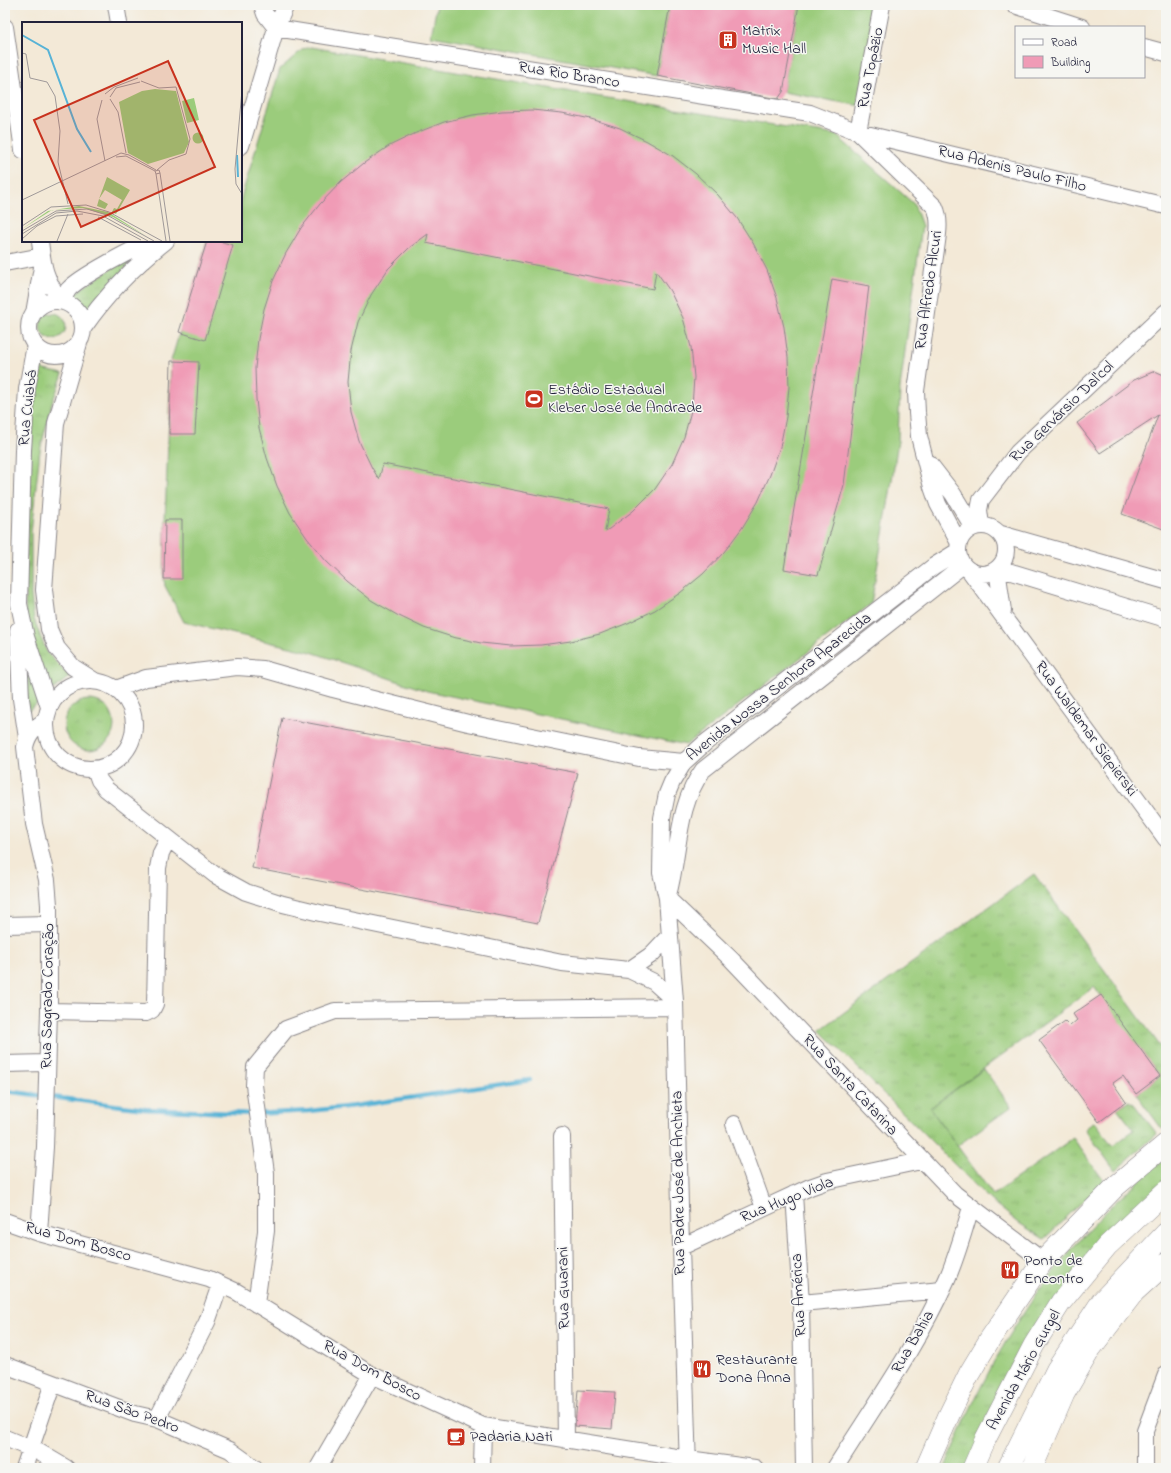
<svg xmlns="http://www.w3.org/2000/svg" width="1171" height="1473" font-family="'Indie Flower',sans-serif">
	<style>
		.grass { fill: url(#grass-tufts); stroke: #5e775b }
		.garden { fill: #9bcc7b; stroke: #5e775b }
		.lines { fill: none; stroke-linecap: round; stroke-linejoin: round }
		.stream { stroke: #58b3d6; stroke-width: 4.5 }
		.building { fill: #f09bb6; fill-rule: evenodd }
		.minor-casing { stroke: #8a8689; stroke-width: 18 }
		.major-casing { stroke: #8a8689; stroke-width: 22 }
		.minor { stroke: #fff; stroke-width: 16 }
		.major { stroke: #fff; stroke-width: 21 }
		.labels { text-anchor: middle; dominant-baseline: central; stroke-width: 3; stroke-linejoin: round; paint-order: stroke }
		.poi-label { font-size: 16px; fill: #22223b; stroke: #f6f6f2; text-anchor: start }
		.street-label { font-size: 16px; fill: #22223b; stroke: #f6f6f2 }
		.inset-river { fill: none; stroke: #58b3d6; stroke-width: 2 }
		.inset-road { fill: none; stroke: #9f9999; stroke-width: 1 }
		.view { fill: #c8321e; fill-opacity: 0.15; stroke: #c8321e; stroke-width: 2 }
		.inset-edge { fill: none; stroke: #22223b; stroke-width: 2 }
	</style>
	<defs>
		<pattern id="grass-tufts" width="24" height="20" patternUnits="userSpaceOnUse"><rect width="24" height="20" fill="#9bcc7b"/><path d="M3 7l-1-3M5 7V3M7 7l1-3M15 17l-1-3M17 17v-4M19 17l1-3" fill="none" stroke="#85af6b"/></pattern>
	</defs>
	<rect width="100%" height="100%" fill="#f6f6f2"/>
	<filter id="ink" filterUnits="userSpaceOnUse"><feTurbulence type="fractalNoise" baseFrequency=".025" numOctaves="2"/><feDisplacementMap in="SourceGraphic" scale="8" xChannelSelector="R" yChannelSelector="G"/><feConvolveMatrix kernelMatrix="1 2 1 2 8 2 1 2 1" color-interpolation-filters="sRGB"/></filter>
	<filter id="wash" filterUnits="userSpaceOnUse"><feTurbulence type="fractalNoise" baseFrequency=".012" numOctaves="4" result="noise"/><feDisplacementMap in="SourceGraphic" scale="16" xChannelSelector="R" yChannelSelector="G"/><feGaussianBlur stdDeviation="0.9" result="paint"/><feColorMatrix in="noise" values="0 0 0 0 0 0 0 0 0 0 0 0 0 0 0 0 0 1.4 0 .05"/><feComposite in="paint" operator="in"/></filter>
	<g filter="url(#wash)">
		<rect width="100%" height="100%" fill="#f3e9d7"/>
		<path class="grass" d="M143 248 84 315 74 302 67 298Z
			M40 326a13 13 0 1 1 26 0a13 13 0 1 1-26 0Z
			M37 364 44 370 63 374 52 403 40 451 31 532V595L34 619 41 638 48 654 70 676 53 690 34 657 25 614 29 471Z
			M26 657 41 700 27 712Z
			M64 725a25 25 0 1 1 50 0a25 25 0 1 1-50 0Z
			M1034 874 1166 1054V1127L1162 1129 1136 1094 1160 1076 1094 987 930 1108 993 1195 1073 1138 1104 1181 1044 1239 1019 1223 990 1200 820 1030Z
			M1129 1101 1134 1104 1157 1134 1115 1171 1085 1129 1094 1122 1113 1146 1134 1130 1117 1108Z
			M1166 1158V1183L1098 1248 967 1468H945C994 1343 1060 1242 1166 1158Z"/>
		<path class="garden" d="M437 5H670L657 76 431 36Z
			M799 5H878L861 106 783 92Z
			M311 47 589 95 836 135 914 204 922 226 900 388 898 441 891 487 871 604 686 745 427 691 311 652 184 622 165 586 164 579 165 520 171 361 207 241H241V198L280 69 303 49Z
			M984 1069 1011 1107 957 1146 930 1108Z"/>
		<g class="lines">
			<path class="stream" d="M5 1091 145 1109 254 1114 309 1111 355 1106 530 1080"/>
		</g>
		<g id="blocks">
			<path class="building" d="M670 5H799L783 92 778 99 657 76Z
				M532 110 562 113 591 119 620 128 647 141 673 156 696 174 718 195 737 218 753 243 767 270 777 298 784 327 788 357 789 387 786 417 780 447 770 475 758 502 742 528 724 552 703 574 680 593 655 610 628 623 600 634 571 641 541 645 511 646 481 643 452 637 424 628 397 615 371 600 347 581 326 561 307 538 290 513 277 486 267 458 259 428 256 399 255 368 258 339 264 309 273 281 286 253 301 228 320 204 341 182 364 163 389 146 416 133 444 122 473 115 502 111ZM428 234 426 243 653 289 656 271 670 291 683 318 691 347 694 377 692 407 684 437 672 464 655 489 633 511 609 529 605 531 609 509 383 464 379 479 372 468 359 441 351 412 348 382 351 351 358 322 371 295 388 269 409 248Z
				M207 241H219L233 245 205 340 179 332Z
				M832 279 869 286 844 485 818 575 784 569Z
				M171 361 199 362 195 434H169Z
				M1155 371 1166 376V530L1122 514 1158 415 1100 453 1077 423 1134 380Z
				M165 520H182V579H164Z
				M282 718 578 773 538 923 252 868Z
				M1101 995 1160 1076 1136 1094 1123 1076 1113 1083 1126 1102 1099 1122 1039 1040 1065 1021 1070 1026 1077 1020 1073 1014Z
				M578 1390 615 1392 612 1429 575 1426Z"/>
		</g>
	</g>
	<g filter="url(#ink)">
		<use href="#blocks" fill-opacity="0" stroke="#8a8689" stroke-width="1"/>
		<g class="lines">
			<defs>
				<path id="minor" d="M116 5 119 23
					M262 5 265 14 276 28
					M1014 5 1082 27
					M5 27 23 150
					M276 28 810 113 858 132 1166 206
					M1144 47 1166 53
					M858 132 882 5
					M859 133 935 207C941 220 938 235 936 249L916 391 917 413 919 436 932 487 938 504 959 543
					M241 146 276 28 286 5
					M40 241C43 268 45 277 60 301
					M5 263 42 256
					M29 328a27 27 0 1 1 54 0a27 27 0 1 1-54 0Z
					M62 301C64 298 66 293 68 290 79 277 136 247 153 241
					M34 313 42 267
					M84 327C107 294 134 266 166 241
					M79 343 56 423 44 590 49 629 57 648 73 667 95 681
					M35 345 27 389 23 450 19 604 26 637 49 707
					M929 463 953 494 973 527
					M981 525 979 510 981 500 1018 452 1166 312
					M958 550a24 24 0 1 1 48 0a24 24 0 1 1-48 0Z
					M1001 534 1166 581
					M998 568 1166 619
					M997 569 1003 611
					M969 570 1166 839
					M18 630 21 699 27 738
					M46 725a44 44 0 1 1 88 0a44 44 0 1 1-88 0Z
					M116 689 146 678 237 667 263 669 333 689 468 723 639 758 684 762
					M95 769 99 780 106 789 215 875 246 892 283 904 320 913 562 963 629 970 654 982 675 1001
					M668 895C680 852 676 807 703 770L963 565
					M667 898 731 959 955 1194 1043 1261
					M5 925 49 924
					M629 970 651 955 669 936
					M49 1011 146 1013 152 1010 155 1004 158 868 161 853 168 839
					M5 1064 46 1063
					M734 1124 764 1208
					M562 1136 566 1440
					M794 1194 801 1303 804 1468
					M5 1221 39 1233 209 1279 237 1292 372 1375 483 1426 688 1459 755 1468
					M39 1233 45 1147 49 1011V905L47 880 34 824 25 747C28 733 35 727 46 720
					M681 1247 810 1187 827 1181 921 1161
					M801 1303 942 1290
					M256 1304 266 1231V1173L254 1085 255 1067 286 1029 335 1011 675 1007
					M5 1365 135 1414 157 1419 230 1450 255 1468
					M157 1419 207 1322 220 1285
					M5 1438 39 1452 66 1468
					M24 1468 53 1383
					M318 1468 372 1375
					M482 1468 483 1426
					M688 1468 681 1247 675 1001 667 898 661 873 662 818 667 794 672 782 684 762 705 743 934 566 958 551
					M835 1468C874 1406 917 1346 947 1279 957 1256 964 1231 971 1207
					M1145 1468V1431L1166 1375"/>
				<path id="major" d="M926 1468 949 1415 969 1374 990 1339 1043 1261 1116 1186 1166 1144
					M973 1468 986 1438 1034 1345 1061 1302 1107 1246 1166 1191
					M1008 1468 1057 1369 1102 1301 1166 1233
					M1032 1468 1064 1394 1091 1348 1134 1292 1166 1263"/>
			</defs>
			<use href="#minor" class="minor-casing"/>
			<use href="#major" class="major-casing"/>
			<use href="#minor" class="minor"/>
			<use href="#major" class="major"/>
		</g>
	</g>
	<defs>
		<symbol id="building-square" viewBox="-11 -11 22 22"><rect x="-9" y="-9" width="18" height="18" rx="4" fill="#c8321e" stroke="#f6f6f2"/><path d="M-4-6H4V6H1V3H-1V6H-4ZM-2.5-4.3h1.7v1.8h-1.7ZM.8-4.3h1.7v1.8H.8ZM-2.5-1h1.7V.8h-1.7ZM.8-1h1.7V.8H.8Z" fill="#fff"/></symbol>
		<symbol id="stadium-square" viewBox="-11 -11 22 22"><rect x="-9" y="-9" width="18" height="18" rx="4" fill="#c8321e" stroke="#f6f6f2"/><path d="M0-5a6.5 5 0 1 0 0 10a6.5 5 0 1 0 0-10ZM-3.5-1.8h7v3.6h-7Z" fill="#fff"/></symbol>
		<symbol id="restaurant-square" viewBox="-11 -11 22 22"><rect x="-9" y="-9" width="18" height="18" rx="4" fill="#c8321e" stroke="#f6f6f2"/><path d="M-5-6h1v4h1v-4h1v4h1v-4h1v5L-1.5 .5V6h-2V.5L-5-1ZM5-6V6H3V1.5H1.5Q1.5-4 5-6Z" fill="#fff"/></symbol>
		<symbol id="cafe-square" viewBox="-11 -11 22 22"><rect x="-9" y="-9" width="18" height="18" rx="4" fill="#c8321e" stroke="#f6f6f2"/><path d="M-5.5-4.5H6V0H3Q3 3.5 0 3.5H-2.5Q-5.5 3.5-5.5 0ZM3-3.2v2h1.7v-2ZM-6 4.5H4V6H-6Z" fill="#fff"/></symbol>
	</defs>
	<g fill-rule="evenodd">
		<use href="#building-square" x="717" y="29" width="22" height="22"/>
		<use href="#stadium-square" x="523" y="388" width="22" height="22"/>
		<use href="#restaurant-square" x="999" y="1259" width="22" height="22"/>
		<use href="#restaurant-square" x="691" y="1358" width="22" height="22"/>
		<use href="#cafe-square" x="445" y="1426" width="22" height="22"/>
	</g>
	<g class="labels">
		<g class="poi-label">
			<text x="742" y="31">Matrix<tspan x="742" dy="18">Music Hall</tspan></text>
			<text x="548" y="390">Estádio Estadual<tspan x="548" dy="18">Kleber José de Andrade</tspan></text>
			<text x="1024" y="1261">Ponto de<tspan x="1024" dy="18">Encontro</tspan></text>
			<text x="716" y="1360">Restaurante<tspan x="716" dy="18">Dona Anna</tspan></text>
			<text x="470" y="1437">Padaria Nati</text>
		</g>
		<g class="street-label">
			<text transform="translate(871 68) rotate(-79)">Rua Topázio</text>
			<text transform="translate(569 75) rotate(9)">Rua Rio Branco</text>
			<text transform="translate(1012 169) rotate(14)">Rua Adenis Paulo Filho</text>
			<text transform="translate(929 290) rotate(-82)">Rua Alfredo Alcuri</text>
			<text transform="translate(28 408) rotate(-84)">Rua Cuiabá</text>
			<text transform="translate(1062 412) rotate(-44)">Rua Gervársio Dal'col</text>
			<text transform="translate(779 687) rotate(-38)">Avenida Nossa Senhora Aparecida</text>
			<text transform="translate(1086 729) rotate(54)">Rua Waldemar Siepierski</text>
			<text transform="translate(48 996) rotate(-89)">Rua Sagrado Coração</text>
			<text transform="translate(850 1085) rotate(47)">Rua Santa Catarina</text>
			<text transform="translate(679 1183) rotate(-91)">Rua Padre José de Anchieta</text>
			<text transform="translate(787 1200) rotate(-22)">Rua Hugo Viola</text>
			<text transform="translate(78 1242) rotate(16)">Rua Dom Bosco</text>
			<text transform="translate(564 1288) rotate(-91)">Rua Guarani</text>
			<text transform="translate(799 1295) rotate(-93)">Rua América</text>
			<text transform="translate(913 1342) rotate(-60)">Rua Bahia</text>
			<text transform="translate(1024 1370) rotate(-61)">Avenida Mário Gurgel</text>
			<text transform="translate(372 1371) rotate(29)">Rua Dom Bosco</text>
			<text transform="translate(132 1412) rotate(20)">Rua São Pedro</text>
		</g>
	</g>
	<g transform="translate(22 22)">
		<rect width="220" height="220" fill="#f3e9d7"/>
		<path d="M85 155 108 168 94 192 90 190 92 186 95 187 100 178 83 168 77 177 86 182 83 187 75 184 77 177ZM57 184 86 190 124 214 91 195 61 186 30 188 0 207 26 189Z" fill="#9bcc7b"/>
		<path d="M133 67 154 69 167 120 162 131 126 142 106 131 97 80 120 69ZM172 76 177 98 165 101 160 79ZM170.5 116a5.5 5.5 0 1 1 11 0a5.5 5.5 0 1 1-11 0Z" fill="#9bcc7b"/>
		<path class="inset-river" d="M0 13 26 28 55 107 69 130M215 133 216 155"/>
		<path class="inset-road" d="M0 31 4 32 8 56 25 60 33 74 38 109 36 140 46 182M119 59 137 66 154 65 168 117 164 132 147 138 135 148M220 68 213 147 214 162 220 172M83 72 92 65 116 56M88 75 94 66 118 60M88 77 96 90 104 131M80 78 75 97 83 139M94 135 104 134 133 149 134 152 138 151 137 148 133 149M138 151 148 219M134 152 144 219M0 178 99 131 107 133 134 148M76 195 119 218M0 204 29 185 64 183 87 190 140 219M0 209 34 189 65 187 85 193 132 219M0 212 34 191 55 189 81 194 126 219M0 217 15 204 34 194 61 192M35 219 46 192"/>
		<path class="view" d="M146 39 193 145 59 205 12 98Z"/>
		<rect width="220" height="220" class="inset-edge"/>
	</g>
	<rect width="1171" height="1473" fill="none" stroke="#f6f6f2" stroke-width="20"/>
	<rect x="1015" y="26" width="130" height="52" fill="#f6f6f2" stroke="#a1a1a9"/>
	<rect x="1023" y="39" width="20" height="6" fill="#ffffff" stroke="#a1a1a9"/>
	<text x="1051" y="46" font-size="12" fill="#22223b">Road</text>
	<rect x="1023" y="56" width="20" height="12" fill="#f09bb6" stroke="#a1a1a9"/>
	<text x="1051" y="66" font-size="12" fill="#22223b">Building</text>
</svg>
